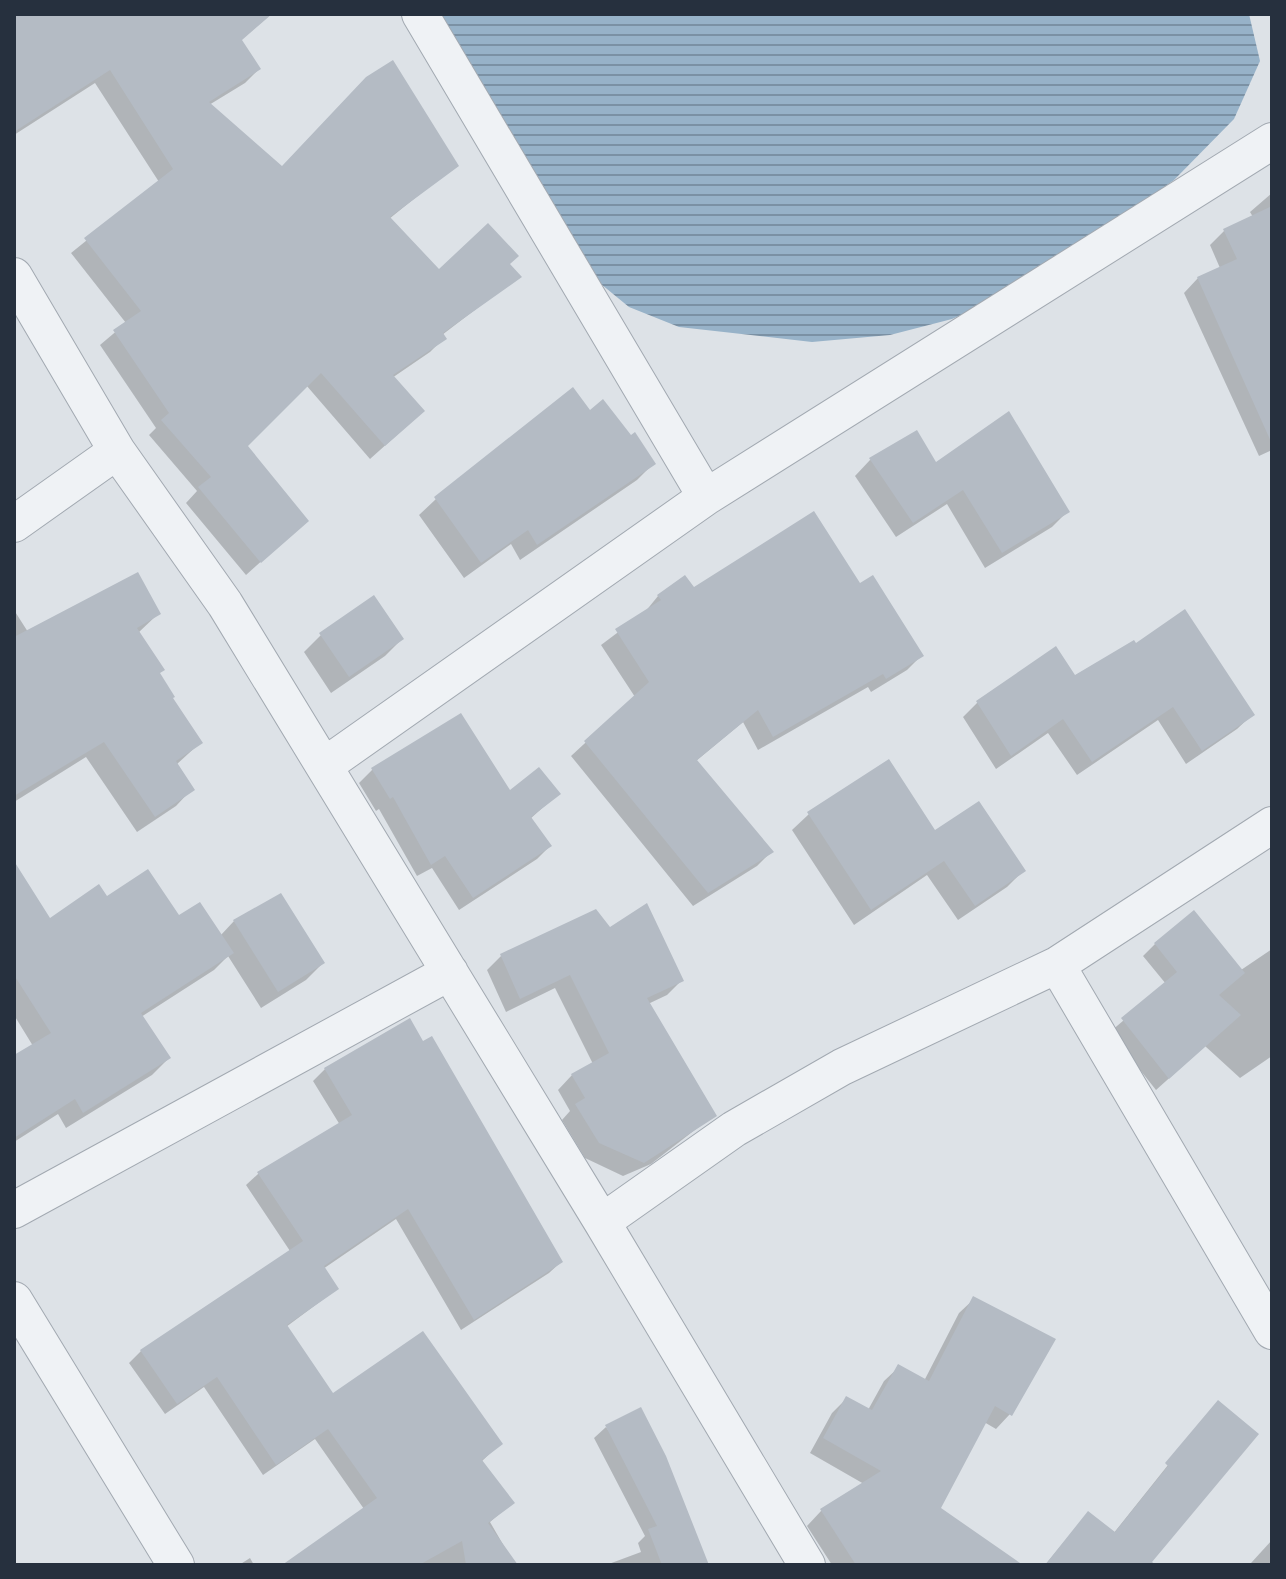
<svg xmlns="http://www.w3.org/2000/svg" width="1286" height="1579" font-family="Overpass,sans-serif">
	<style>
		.water { fill: url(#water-rules) }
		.shadow { fill: #0003 }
		.building { fill: #b4bbc4 }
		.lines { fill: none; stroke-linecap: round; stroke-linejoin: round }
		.street-casing { stroke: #a2a9b1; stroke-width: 38 }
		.street { stroke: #eff2f5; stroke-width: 36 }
	</style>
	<defs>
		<pattern id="water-rules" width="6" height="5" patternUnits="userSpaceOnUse" patternTransform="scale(2)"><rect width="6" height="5" fill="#97b2c8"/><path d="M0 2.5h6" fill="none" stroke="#7b91a4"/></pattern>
	</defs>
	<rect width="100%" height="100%" fill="#dde2e7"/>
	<path class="water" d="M436 14H1249L1260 61 1234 119 1174 180 1025 287 952 319 890 335 812 342 679 327 629 307 585 271Z"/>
	<path class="shadow" d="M14 14H271L241 40 259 69 245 83 209 105 282 168 456 165 389 219 439 272 508 264 519 276 442 335 444 338 430 352 392 378 408 425 370 459 306 385 245 446 292 534 246 575 186 503 197 491 149 435 156 428 100 345 126 323 71 253 159 182 95 83 14 135Z
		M1272 193V450L1259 456 1184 293 1198 278 1220 268 1210 245 1224 231 1253 217 1250 212Z
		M590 412 653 464 637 480 520 560 511 544 464 578 419 515 436 499Z
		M870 460 936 465 1068 511 1052 527 985 568 947 504 896 537 855 476Z
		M859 585 921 656 907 670 871 692 868 687 758 750 743 722 696 761 771 852 757 866 693 906 571 756 635 697 601 645 645 612 658 596 693 590Z
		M14 610 28 632 158 614 138 633 171 699 200 743 176 765 192 789 176 806 137 832 86 757 14 802Z
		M321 635 402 639 385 656 331 693 304 652Z
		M1074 678 1252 715 1237 729 1186 764 1158 720 1077 775 1048 733 996 769 963 717 977 703Z
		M460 716 509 793 558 794 530 819 550 846 537 859 459 910 432 868 417 876 379 809 376 811 359 783 372 770Z
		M809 814 935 833 1023 871 1007 887 958 920 927 875 854 925 792 830Z
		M14 865 49 921 106 898 178 918 220 936 234 921 323 963 306 980 261 1008 228 956 214 970 141 1017 169 1058 152 1075 66 1128 58 1114 14 1142V1056L33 1046 14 1015Z
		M610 930 682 980 667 995 648 1004 714 1115 651 1164 623 1176 585 1158 562 1120 570 1111 558 1090 572 1075 593 1064 555 988 506 1012 487 970 502 955Z
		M1155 944 1241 970 1272 949V1056L1240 1078 1205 1046 1156 1090 1110 1032 1166 984 1143 956Z
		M325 1069 561 1262 549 1273 461 1330 396 1219 323 1269 337 1289 286 1327 332 1396 500 1444 481 1462 512 1503 490 1522 515 1565H285L364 1509 315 1439 263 1475 204 1387 165 1414 129 1363 141 1351 290 1251 246 1185 258 1174 340 1125 313 1081Z
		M974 1299 1010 1414 996 1429 984 1422 939 1508 1020 1565H832L807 1526 821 1511 864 1484 810 1453 832 1413 846 1399 868 1410 884 1381 899 1367 924 1381 959 1313Z
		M606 1427 707 1565H606L641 1552 638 1543 645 1536 594 1438Z
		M1172 1460 1150 1562 1153 1565H1045L1088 1513 1113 1534Z
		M1272 1540V1565H1253L1251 1563Z
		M250 1558 254 1565H239Z"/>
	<path class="building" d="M14 14H272L242 40 261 69 209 102 282 166 366 77 393 60 459 166 390 217 439 269 488 223 519 256 510 264 522 277 443 333 447 339 393 375 425 411 385 446 321 373 248 446 309 521 261 563 198 487 211 477 161 420 169 413 113 330 141 311 84 238 173 169 110 70 14 132Z
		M1272 206V444L1197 277 1237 259 1223 229Z
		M573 387 590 410 603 399 631 435 635 432 656 464 537 545 528 530 481 563 434 497Z
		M1009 411 1070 512 1002 553 963 490 913 523 869 458 917 430 936 462Z
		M814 511 860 583 873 575 924 656 886 679 883 674 773 737 758 710 697 760 774 852 708 893 584 741 649 682 615 629 661 600 657 595 685 575 694 587Z
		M138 572 161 614 137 628 165 670 160 673 175 697 173 698 203 743 176 761 195 790 155 817 104 742 14 796V637Z
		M374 595 404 639 349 677 319 633Z
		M1185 609 1255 715 1202 751 1173 707 1092 762 1063 719 1011 756 976 701 1056 646 1075 675 1134 640 1136 643Z
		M461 713 510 790 539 767 561 794 531 817 552 846 473 898 445 856 431 865 393 797 390 799 371 768Z
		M889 759 935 830 979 801 1026 871 975 906 944 861 871 910 807 812Z
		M14 861 50 918 99 884 107 896 148 869 179 915 200 902 234 953 141 1013 171 1058 83 1113 75 1099 14 1138V1055L51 1033 14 975Z
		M281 893 325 963 278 992 233 920Z
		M647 903 684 981 647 998 717 1116 644 1163 599 1143 575 1104 585 1098 571 1074 609 1053 570 975 520 999 500 954 596 909 610 927Z
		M1194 910 1245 973 1219 995 1241 1015 1169 1079 1121 1018 1177 972 1154 943Z
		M410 1018 423 1041 432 1036 563 1262 474 1320 408 1209 324 1266 339 1289 287 1325 333 1393 423 1331 503 1444 482 1460 515 1503 488 1523 518 1565H466L462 1541 419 1565H282L377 1498 328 1429 276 1465 217 1377 177 1404 140 1350 303 1241 257 1172 352 1115 324 1068Z
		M973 1296 1056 1339 1012 1416 995 1406 941 1508 1023 1565H856L820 1509 881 1471 823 1438 846 1396 872 1410 898 1364 929 1381Z
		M1218 1400 1259 1434 1152 1562 1156 1565H1045L1088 1511 1115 1532 1168 1466 1165 1463Z
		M641 1407 666 1456 709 1565H662L648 1529 657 1526 605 1425Z"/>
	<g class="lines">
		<defs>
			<path id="street" d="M420 14 706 497
				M14 276 117 451 225 604 602 1222 807 1565
				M14 524 117 451
				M324 766 706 497 1272 141
				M1057 965 1272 1331
				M14 1210 450 972
				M602 1222 734 1129 842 1067 1057 965 1272 825
				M14 1300 176 1565"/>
		</defs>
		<use href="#street" class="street-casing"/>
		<use href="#street" class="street"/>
	</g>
	<rect width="1286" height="1579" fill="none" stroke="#26303e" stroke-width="32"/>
</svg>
